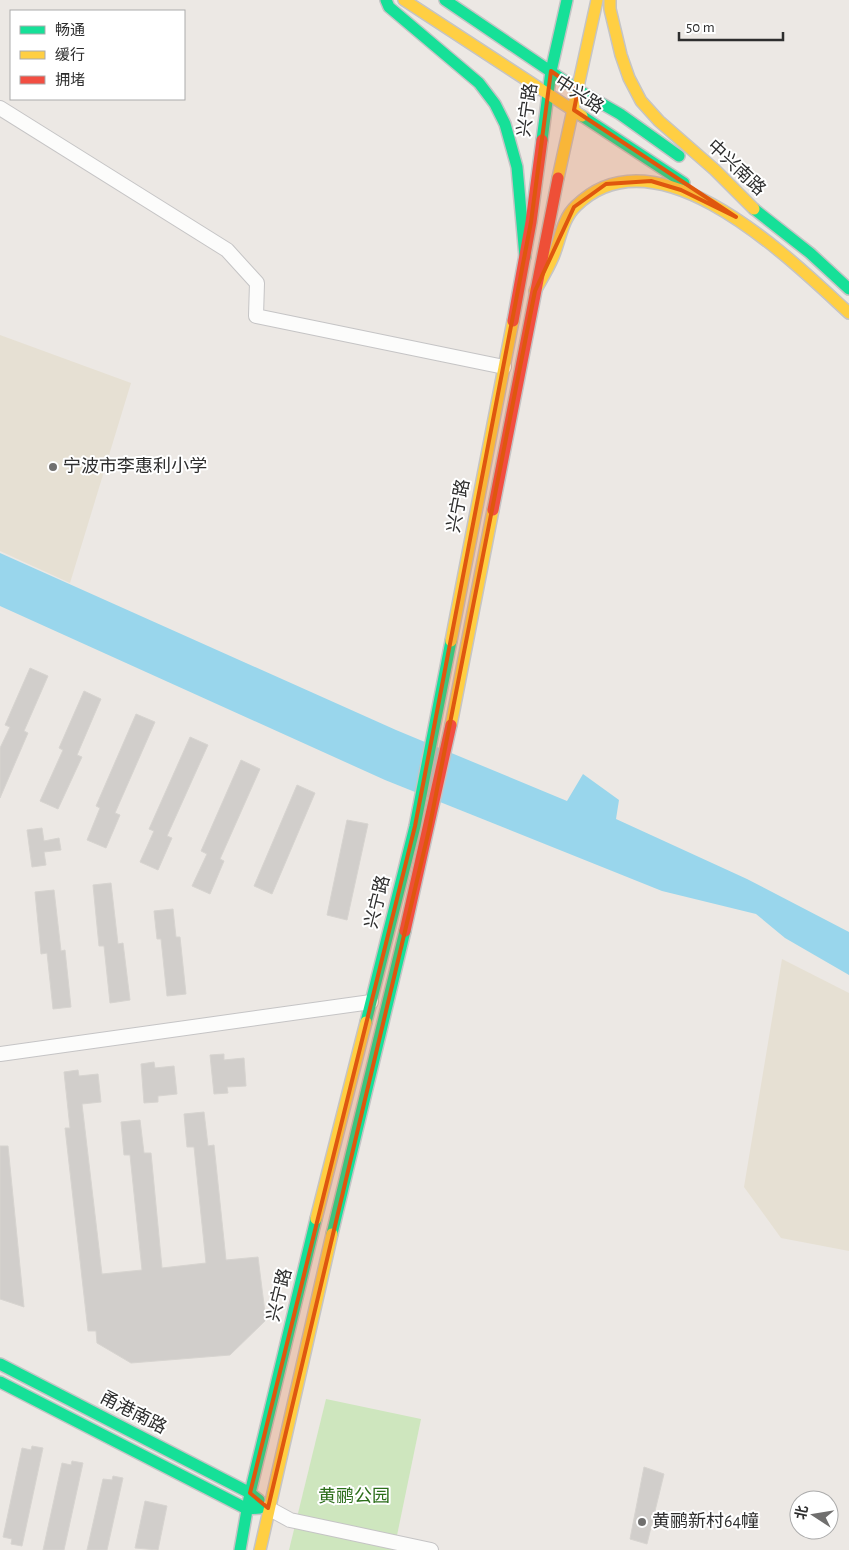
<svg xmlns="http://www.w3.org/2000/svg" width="849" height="1550" font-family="'Alegreya Sans','Noto Sans SC',sans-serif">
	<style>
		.education { fill: #e6e0d3 }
		.green { fill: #cee6be }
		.water { fill: #99d6ec }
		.building { fill: #d1cecb; stroke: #d7d4d0 }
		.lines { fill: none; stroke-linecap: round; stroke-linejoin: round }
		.street-casing { stroke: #c5c4c5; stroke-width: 16 }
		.fast-casing { stroke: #c5c4c5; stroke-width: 14 }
		.slow-casing { stroke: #c5c4c5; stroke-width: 14 }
		.jam-casing { stroke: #c5c4c5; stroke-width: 14 }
		.street { stroke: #fcfcfb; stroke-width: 14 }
		.fast { stroke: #16e098; stroke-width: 11 }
		.slow { stroke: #ffcf43; stroke-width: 11 }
		.jam { stroke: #f24e42; stroke-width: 11 }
		.marked { fill: #df570e; fill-opacity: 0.2; stroke: #df570e; stroke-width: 4; stroke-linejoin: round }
		.poi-dot { fill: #706f6e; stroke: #fff; stroke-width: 2 }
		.labels { text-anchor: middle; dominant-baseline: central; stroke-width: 4; stroke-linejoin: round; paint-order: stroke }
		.street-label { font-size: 18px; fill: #2e2e2e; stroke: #fff }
		.poi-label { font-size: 18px; fill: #2e2e2e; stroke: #fff; text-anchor: start }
		.park-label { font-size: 18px; fill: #2c6e1b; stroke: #fff }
	</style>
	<rect width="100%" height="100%" fill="#ece8e4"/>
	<path class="education" d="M0 335 131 383 70 583 0 551Z
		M782 959 849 993V1251L781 1238 744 1187Z"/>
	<path class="green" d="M326 1399 421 1419 394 1550H289Z"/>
	<path class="water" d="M0 553 396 730 567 801 583 774 619 800 616 819 747 879 849 932V975L785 938 756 914 662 891 385 780 0 606Z"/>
	<path class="building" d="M30 668 48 676 24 731 28 733 0 798V748L10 727 5 725Z
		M84 691 101 699 77 755 82 757 58 809 40 801 63 750 59 748Z
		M136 714 155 722 115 813 120 815 106 848 87 840 100 808 96 806Z
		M190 737 208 745 167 836 172 838 158 870 140 862 154 831 149 829Z
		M241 760 260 769 220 859 224 861 210 894 192 886 207 854 201 851Z
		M297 785 315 793 272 894 254 886Z
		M347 820 368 824 347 920 327 915Z
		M42 828 44 841 59 838 61 850 44 852 46 865 32 867 27 830Z
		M111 883 118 944 123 943 130 1000 110 1003 104 946H99L93 885Z
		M54 890 61 951 65 950 71 1007 53 1009 47 953 41 954 35 892Z
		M173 909 176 937H180L186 994 167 996 161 939H157L154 911Z
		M224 1054V1060L244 1058 246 1086 227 1087 228 1093 214 1094 210 1055Z
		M154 1062 155 1068 174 1066 177 1094 158 1096V1102L144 1103 141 1064Z
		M78 1070 79 1076 98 1074 101 1102 82 1104 102 1274 142 1270 130 1155H124L121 1122 140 1120 144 1153H151L162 1268 206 1263 194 1147H187L184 1114 204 1112 208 1146 214 1145 226 1260 258 1257 266 1320 230 1355 131 1363 97 1343 96 1331H88L65 1128H70L64 1072Z
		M0 1146H8L24 1307 0 1299Z
		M32 1446 43 1448 22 1546 11 1544 12 1539 3 1537 22 1448 31 1450Z
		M72 1461 83 1463 64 1550H43L62 1463 71 1465Z
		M644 1467 664 1474 647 1544 630 1539Z
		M113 1476 123 1478 107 1550H87L103 1479 112 1480Z
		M145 1501 167 1506 158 1550 135 1548Z"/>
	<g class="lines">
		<defs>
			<path id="street" d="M0 108 227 250 257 283 256 316 504 367
				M0 1054 371 1002
				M268 1508 290 1520 431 1550"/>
			<path id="fast" d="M386 0 389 7 479 83 495 104 505 124 517 167 525 257
				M445 0 578 90 620 114 679 156
				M582 116 684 183
				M542 140 551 71 567 0
				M754 209 810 253 849 289
				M366 1022 415 826 451 641
				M332 1234 405 931
				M0 1364 250 1493 259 1500
				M0 1382 247 1509 260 1508
				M240 1550 250 1493 316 1219"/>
			<path id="slow" d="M404 0 582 116
				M610 0V9L621 55 629 78 641 101 659 121 715 170 754 209
				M558 178 597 0
				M535 291C541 280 548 269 553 257 560 241 562 219 576 206 657 126 790 259 849 313
				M451 641 513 321
				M451 725 493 510
				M316 1219 366 1022
				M260 1550 332 1234"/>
			<path id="jam" d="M513 321 531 222 542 140
				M493 510 558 178
				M405 931 451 725"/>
		</defs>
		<use href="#street" class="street-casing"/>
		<use href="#fast" class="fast-casing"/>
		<use href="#slow" class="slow-casing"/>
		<use href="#jam" class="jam-casing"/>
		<use href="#street" class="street"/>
		<use href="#fast" class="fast"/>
		<use href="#slow" class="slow"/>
		<use href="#jam" class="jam"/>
	</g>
	<path class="marked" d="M551 71 578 90 574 110 736 217 681 190 651 181 606 184 574 207 535 291 429 830 268 1508 250 1493 415 826 531 222Z"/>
	<g class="poi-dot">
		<circle cx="53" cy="467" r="5"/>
		<circle cx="642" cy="1522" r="5"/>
	</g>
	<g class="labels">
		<g class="street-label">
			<text transform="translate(579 95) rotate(33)">中兴路</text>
			<text transform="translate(528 110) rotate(-82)">兴宁路</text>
			<text transform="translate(736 168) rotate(43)">中兴南路</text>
			<text transform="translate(459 506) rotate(-79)">兴宁路</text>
			<text transform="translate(378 902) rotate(-76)">兴宁路</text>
			<text transform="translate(280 1295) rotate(-76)">兴宁路</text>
			<text transform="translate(133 1413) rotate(27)">甬港南路</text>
		</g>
		<g class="poi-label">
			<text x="63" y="467">宁波市李惠利小学</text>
			<text x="652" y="1522">黄鹂新村64幢</text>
		</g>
		<g class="park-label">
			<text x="354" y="1497">黄鹂公园</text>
		</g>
	</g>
	<rect x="10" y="10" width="175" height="90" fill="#ffffff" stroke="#ababab"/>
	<rect x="20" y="26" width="25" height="8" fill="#16e098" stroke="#ababab"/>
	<text x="55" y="35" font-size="15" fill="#2e2e2e">畅通</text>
	<rect x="20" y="51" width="25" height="8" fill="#ffcf43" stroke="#ababab"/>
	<text x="55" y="60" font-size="15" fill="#2e2e2e">缓行</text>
	<rect x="20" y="76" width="25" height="8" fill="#f24e42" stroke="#ababab"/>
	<text x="55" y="85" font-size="15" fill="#2e2e2e">拥堵</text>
	<g transform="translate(814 1515) rotate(282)"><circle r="24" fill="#ffffff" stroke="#ababab"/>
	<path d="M0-4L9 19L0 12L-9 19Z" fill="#706f6e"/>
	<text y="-8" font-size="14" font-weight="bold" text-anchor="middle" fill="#2e2e2e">北</text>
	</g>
	<path d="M679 32v8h104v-8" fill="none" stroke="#2e2e2e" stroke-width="2.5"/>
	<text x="686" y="32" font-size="15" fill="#2e2e2e" stroke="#ffffff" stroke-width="4" paint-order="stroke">50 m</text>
</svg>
